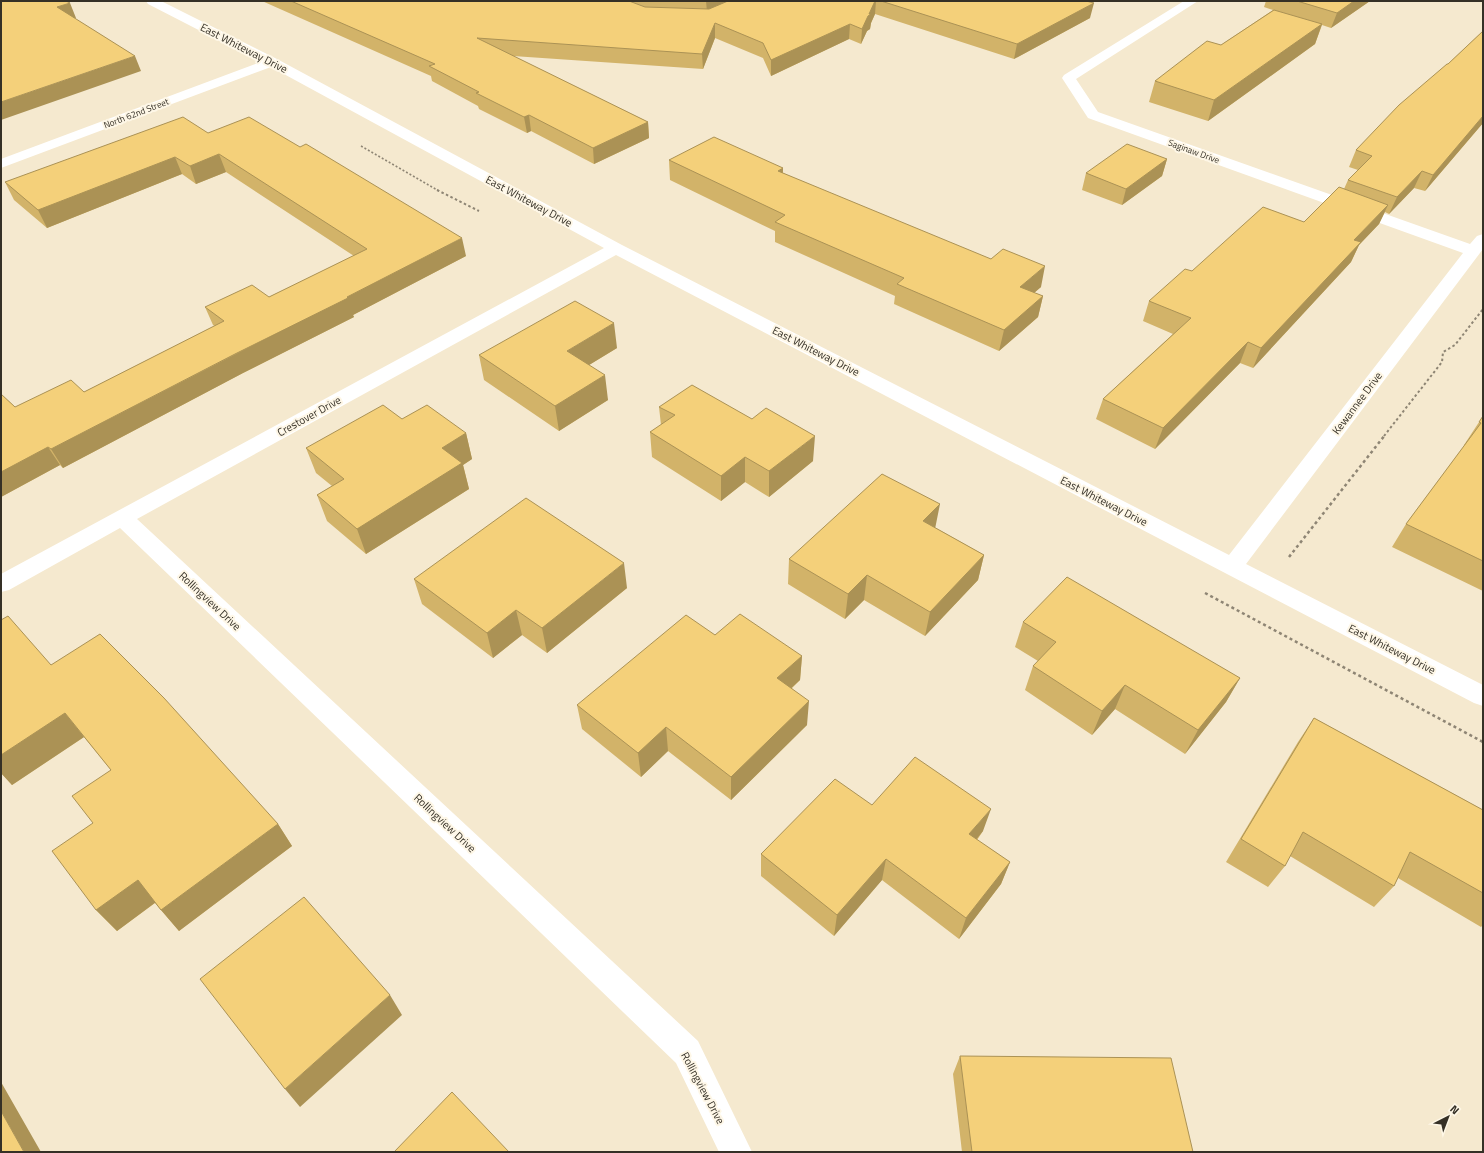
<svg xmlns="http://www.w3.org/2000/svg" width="1484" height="1153" font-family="'Titillium Web',sans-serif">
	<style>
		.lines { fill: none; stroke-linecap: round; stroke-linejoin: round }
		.path-far2 { stroke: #8e8574; stroke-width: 1.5; stroke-dasharray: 2 2; stroke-linecap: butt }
		.path-far1 { stroke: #8e8574; stroke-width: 2; stroke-dasharray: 2.5 2.5; stroke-linecap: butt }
		.path { stroke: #8e8574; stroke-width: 2.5; stroke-dasharray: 3 3; stroke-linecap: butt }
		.street { fill: #fff; fill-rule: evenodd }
		.wall { fill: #d2b369 }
		.shaded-wall { fill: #ab9255 }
		.building { fill: #f4d07a; stroke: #ab9255 }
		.labels { text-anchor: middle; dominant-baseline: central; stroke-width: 4; stroke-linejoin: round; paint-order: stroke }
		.far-street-label { font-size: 9px; fill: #353026; stroke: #fef7e7 }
		.street-label { font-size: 11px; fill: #353026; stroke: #fef7e7 }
	</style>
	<rect width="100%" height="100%" fill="#f5e9cf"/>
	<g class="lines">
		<path class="path-far2" d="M361 146 439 191"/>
		<path class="path-far1" d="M437 190 479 211
			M1384 436 1442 362 1443 352 1455 345 1483 309"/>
		<path class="path" d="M1289 557 1385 435
			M1205 593 1483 742"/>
		<path class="street" d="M146 1H161L277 59 622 245 1229 555 1463 253 1088 118 1062 78 1064 75 1184 1H1198L1076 79 1098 112 1470 244 1477 236 1483 234V249L1246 564 1483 685V706L1474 703 616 255 137 519 698 1041 752 1152H719L676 1063 120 528 9 590 1 592V574L604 248 271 67 1 168V159L261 62 148 4Z"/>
	</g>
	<path class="wall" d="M262 1H1086L1090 18 1014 59 875 14 871 23 870 29 867 31 861 44 849 39 771 76 763 58 715 38 703 69 513 56 648 122 649 138 594 164 531 131 527 133 479 109 478 106 432 81 431 76Z
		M1266 1H1370L1331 28 1322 25 1315 44 1208 121 1149 102 1155 81 1221 45 1273 10 1264 7Z
		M1483 31V123L1425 191 1414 188 1389 214 1385 212 1379 224 1359 245 1351 262 1253 368 1240 363 1155 449 1096 419 1103 399 1173 334 1143 321 1149 301 1192 271 1304 222 1344 189 1348 180 1358 170 1349 167 1356 150 1448 64Z
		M208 133 466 256 353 315 354 317 243 373 63 468 60 465 1 497V394L15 407 84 392 215 326 213 325 205 307 269 297 354 256 226 172 196 184 182 174 47 228 14 200 5 182Z
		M1167 159 1162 176 1122 205 1082 190 1086 173Z
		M669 160 783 168V173L1041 287 1034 293 1043 296 1038 317 999 351 894 304 895 296 775 242V231L670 180Z
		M617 348 589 365 608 400 559 431 484 380 479 355Z
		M659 407 813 461 769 497 745 482 721 501 652 457 650 432 661 425Z
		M1483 416V591L1392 547 1406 524 1465 445H1464Z
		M402 419 466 433 472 459 463 465 469 489 366 554 327 521 317 495 332 486 316 473 306 448Z
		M936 528 984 555 978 580 925 636 864 600 845 619 788 584 789 559Z
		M414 579 627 588 547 653 522 635 493 658 422 604Z
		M1 620 51 665 278 824 292 846 179 931 155 903 117 931 96 910 93 823 111 770 84 737 12 785 1 773Z
		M1023 622 1240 678 1226 702 1185 754 1115 709 1092 735 1025 690 1033 666 1038 661 1015 647Z
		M715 635 802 656 800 680 792 688 807 725 731 800 668 751 641 777 582 729 577 705Z
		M1314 718 1483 810V925L1481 927 1398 878 1394 886 1374 907 1290 856 1285 866 1268 887 1226 862 1298 742Z
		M872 805 983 831 977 840 1010 862 1001 884 959 939 882 880 834 936 761 876V854Z
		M960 1056 1193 1152H962L953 1074Z"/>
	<path class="shaded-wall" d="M706 1H734L707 12Z
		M875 1H876L875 14 871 23 870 29 867 31 861 44 862 29Z
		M1354 1H1370L1331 28 1337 13Z
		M70 3 76 18 64 22 57 7Z
		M1094 3 1090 18 1014 59 1017 44Z
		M715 23V38L703 69 702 54Z
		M850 24 849 39 771 76V60Z
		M1322 24 1315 44 1208 121 1214 100Z
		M135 56 141 71 1 120V102Z
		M529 115 531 131 527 133 524 117Z
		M1483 116V123L1425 191 1433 175Z
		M648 122 649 138 594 164 593 148Z
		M219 154 226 172 196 184 190 166Z
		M175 157 182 174 47 228 38 210Z
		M1167 159 1162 176 1122 205 1126 189Z
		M783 168 782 187 778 171Z
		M1422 171 1414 188 1389 214 1397 197Z
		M1388 205 1379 224 1359 245 1351 262 1253 368 1261 348 1354 240Z
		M462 238 466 256 353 315 354 317 243 373 63 468 51 449Z
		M1045 266 1041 287 1016 308 1020 287Z
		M1043 296 1038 317 999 351 1004 330Z
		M614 323 617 348 571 376 567 351Z
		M1248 342 1240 363 1155 449 1163 428Z
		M605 375 608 400 559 431 555 406Z
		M466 433 472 459 463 465 469 489 366 554 357 529 442 448Z
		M815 436 813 461 769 497V471Z
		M48 447 60 465 1 497V472Z
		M745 457V482L721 501V476Z
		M940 504 935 529 923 521Z
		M984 555 978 580 925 636 930 612Z
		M624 563 627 588 547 653 542 628Z
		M867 575 864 600 845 619 848 594Z
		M516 610 522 635 493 658 487 633Z
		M802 656 800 680 776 702 777 678Z
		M1240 678 1226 702 1185 754 1198 730Z
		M1125 685 1115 709 1092 735 1102 711Z
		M809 701 807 725 731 800V777Z
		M65 713 84 737 12 785 1 773V755Z
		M666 727 668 751 641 777 638 753Z
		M991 809 983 831 962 857 969 834Z
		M278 824 292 846 179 931 161 910Z
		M886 859 882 880 834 936 837 915Z
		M1010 862 1001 884 959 939 966 918Z
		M138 880 156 902 117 931 96 910Z
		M390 995 402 1015 300 1107 285 1089Z
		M1 1082 41 1152H24L1 1111Z"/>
	<path class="building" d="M1 1H66L70 3 57 7 135 56 1 102Z
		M291 1H629L645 7 709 9 728 1H875L869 14H871L868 16 862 29 850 24 771 60 763 43 715 23 702 54 477 38 648 122 593 148 529 115 524 117 476 93 479 92 429 66 435 64Z
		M881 1H1086L1094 3 1017 44Z
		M1297 1H1354L1337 13Z
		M1274 10 1322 24 1214 100 1155 81 1207 41 1221 45Z
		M1483 31V116L1433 175 1422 171 1397 197 1348 180 1372 156 1356 150 1399 105 1447 64H1448Z
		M183 117 208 133 249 117 300 147 306 144 462 238 347 297 348 298 235 354 51 449 48 447 1 472V394L15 407 71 380 84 392 224 321 205 307 252 285 269 297 367 249 219 154 190 166 175 157 38 210 5 182Z
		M714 137 783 168 778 171 991 259 1003 249 1045 266 1020 287 1043 296 1004 330 897 284 904 278 775 222 785 215 669 160Z
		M1127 144 1167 159 1126 189 1086 173Z
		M1339 187 1388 205 1354 240 1361 242 1261 348 1248 342 1163 428 1103 399 1191 318 1149 301 1185 269 1192 271 1263 207 1304 222Z
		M575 301 614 323 567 351 605 375 555 406 479 355Z
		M692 385 752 419 766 408 815 436 769 471 745 457 721 476 650 432 675 415 659 407Z
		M383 405 402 419 427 405 466 433 442 448 462 463 357 529 317 495 344 479 306 448Z
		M1483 416V561L1406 524 1481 423 1479 422Z
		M882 474 940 504 923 521 984 555 930 612 867 575 848 594 789 559Z
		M526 498 624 563 542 628 516 610 487 633 414 579Z
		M1067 577 1240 678 1198 730 1125 685 1102 711 1033 666 1056 642 1023 622Z
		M740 614 802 656 777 678 809 701 731 777 666 727 638 753 577 705 686 615 715 635Z
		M8 616 51 665 100 634 164 698 278 824 161 910 138 880 96 910 52 851 93 823 72 796 111 770 65 713 1 755V620Z
		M1314 718 1483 810V893L1410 852 1394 886 1303 832 1285 866 1241 839Z
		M915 757 991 809 969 834 1010 862 966 918 886 859 837 915 761 854 835 779 872 805Z
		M304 897 390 995 285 1089 200 979Z
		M960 1056 1171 1058 1193 1152H972Z
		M452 1092 509 1152H394Z
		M1 1111 24 1152H1Z"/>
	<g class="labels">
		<g class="far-street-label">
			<text transform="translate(136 113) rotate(-21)">North 62nd Street</text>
			<text transform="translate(1194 151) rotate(20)">Saginaw Drive</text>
		</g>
		<g class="street-label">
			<text transform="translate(244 48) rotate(27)">East Whiteway Drive</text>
			<text transform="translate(529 201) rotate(28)">East Whiteway Drive</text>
			<text transform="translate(816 351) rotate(27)">East Whiteway Drive</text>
			<text transform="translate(1357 403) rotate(-53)">Kewannee Drive</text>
			<text transform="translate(309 416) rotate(-29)">Crestover Drive</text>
			<text transform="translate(1104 501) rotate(27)">East Whiteway Drive</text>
			<text transform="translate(210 601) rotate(43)">Rollingview Drive</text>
			<text transform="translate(1392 649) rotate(27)">East Whiteway Drive</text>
			<text transform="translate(445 823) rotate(43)">Rollingview Drive</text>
			<text transform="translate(703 1088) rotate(62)">Rollingview Drive</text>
		</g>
	</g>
	<rect width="1484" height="1153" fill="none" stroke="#353026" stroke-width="4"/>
	<g transform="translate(1448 1117) rotate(42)" stroke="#fef7e7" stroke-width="3" paint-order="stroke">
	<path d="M0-3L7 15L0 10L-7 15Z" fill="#353026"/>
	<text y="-6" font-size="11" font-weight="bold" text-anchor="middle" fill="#353026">N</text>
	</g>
</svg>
